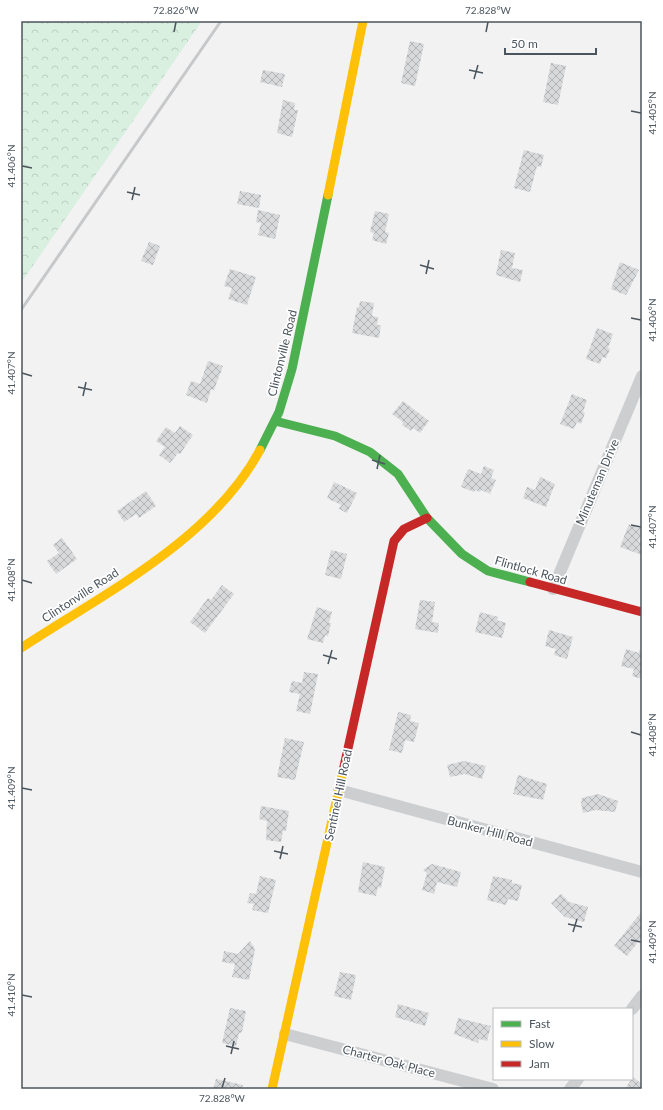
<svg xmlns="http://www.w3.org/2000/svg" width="663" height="1110" font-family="Lato,sans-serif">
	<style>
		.forest { fill: url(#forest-crowns) }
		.building { fill: url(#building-cross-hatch) }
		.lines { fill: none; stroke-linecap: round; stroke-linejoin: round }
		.street { stroke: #ccced0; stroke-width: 12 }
		.fast { stroke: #4caf50; stroke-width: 9 }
		.slow { stroke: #ffc107; stroke-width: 9 }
		.jam { stroke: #c62828; stroke-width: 9 }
		.rail { stroke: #c7c8ca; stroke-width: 3 }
		.ticks { fill: none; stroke: #4b555d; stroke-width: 1.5 }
		.labels { text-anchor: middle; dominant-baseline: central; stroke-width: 3.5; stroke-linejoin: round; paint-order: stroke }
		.street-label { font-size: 12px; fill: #4b555d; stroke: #fff }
		.neatline { fill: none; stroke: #4b555d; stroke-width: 1.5 }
		.ticks-label { font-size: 10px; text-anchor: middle; fill: #4b555d }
	</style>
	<defs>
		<pattern id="forest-crowns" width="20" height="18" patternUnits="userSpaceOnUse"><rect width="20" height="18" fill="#d9efe0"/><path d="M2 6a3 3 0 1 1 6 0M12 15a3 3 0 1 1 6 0" fill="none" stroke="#bccfc3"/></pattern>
		<pattern id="building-cross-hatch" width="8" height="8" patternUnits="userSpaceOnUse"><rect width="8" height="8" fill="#d8d9db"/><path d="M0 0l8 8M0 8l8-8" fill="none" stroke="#b1b3b5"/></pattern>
	</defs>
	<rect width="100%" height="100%" fill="#f2f2f2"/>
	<path class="forest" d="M21 21H202L21 283Z"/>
	<path class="building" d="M410 41 424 44 415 86 401 83Z
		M551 63 566 66 558 105 543 102Z
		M263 70 285 74 282 87 260 82Z
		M283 100 295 103 294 110H298L292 137 277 133Z
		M524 150 544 155 541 167 537 166 530 192 514 188Z
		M240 191 261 195 259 208 237 204Z
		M258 210 280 215 275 239 258 235 261 223 256 222Z
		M375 211 389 214 385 232 389 233 386 244 372 240 374 233 370 232Z
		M149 242 160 246 153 265 141 261Z
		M501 250 515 253 512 268 523 270 520 282 496 275Z
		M620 262 639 270 626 295 611 289Z
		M230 269 256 277 247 305 228 299 232 288 224 286Z
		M360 301 374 303 372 316 378 317 377 325H381L379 338 352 333 357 307H359Z
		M597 328 613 334 608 348 610 349 606 358 602 357 600 364 586 359Z
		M208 361 223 366 214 390 211 389 207 403 186 395 191 381 200 384Z
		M572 394 587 400 583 412 585 413 581 424 577 422 574 429 560 424Z
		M403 401 429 421 420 433 413 428 411 431 402 425 403 422 392 414Z
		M180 426 193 435 180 454 178 453 170 463 159 455 165 447 156 441 166 427 175 433Z
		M484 466 494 470 491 478 496 480 490 494 481 490 480 492 475 490 474 492 461 487 468 469 481 474Z
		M540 477 555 484 546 507 523 498 527 487 535 490Z
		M334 482 357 493 347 513 339 509 341 505 327 498Z
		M146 491 156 506 139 518 136 514 124 522 117 511Z
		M629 524 642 529 639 542 642 543V555L620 547Z
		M62 538 77 559 56 574 47 561 59 553 53 545Z
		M331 550 347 554 341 579 325 575Z
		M222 585 234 594 205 633 190 622 208 598 211 600Z
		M420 600 435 602 432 622 439 623 438 633 415 629Z
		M317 607 332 612 329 623H331L328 636 325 635 323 643 307 639Z
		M480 612 498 617 497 620 506 623 502 638 475 632Z
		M549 630 573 637 567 659 554 655 556 649 545 646Z
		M626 649 639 653V650L642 651V679L632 676 634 669 621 666Z
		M304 672 318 674 310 714 296 711 300 694 289 692 292 681 302 683Z
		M398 712 411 715 410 721 419 723 414 742 405 740 402 753 389 750Z
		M285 738 304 742 295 780 277 777Z
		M464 761 486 766 482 779 465 774 450 777 447 765Z
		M518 775 547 784 543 800 513 794Z
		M598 794 618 801 615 812 596 810 583 813 581 803 582 798Z
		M261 806 289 811 286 831H283L281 842 266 840 267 821 259 819Z
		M363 862 385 867 381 888 378 887 376 896 358 892Z
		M432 864 461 872 457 887 437 882 434 894 422 890 427 873 423 870Z
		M260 876 276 880 268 913 252 910 254 904 247 903 250 893 256 894Z
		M493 876 512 880V883L522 885 518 901 508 899 506 905 487 900Z
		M561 894 569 902 588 907 584 922 565 917 551 903Z
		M642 911V937L627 956 614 946Z
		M250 941 255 949 249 980 232 977 235 964 222 962 224 951 238 954Z
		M340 972 356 975 351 1000 334 996Z
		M398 1004 429 1013 425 1026 395 1017Z
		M230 1008 246 1011 242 1032 239 1033 236 1046 222 1043Z
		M458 1018 491 1026 487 1041 479 1039 478 1043 454 1034Z
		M633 1077 642 1084V1089H625Z
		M216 1079 243 1085 242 1089H213Z"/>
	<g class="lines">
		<path class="street" d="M553 589 642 376
			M339 790 642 872
			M632 1009 642 996
			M285 1034 493 1089
			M570 1089 578 1079"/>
		<path class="fast" d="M275 421 335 436 370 452 398 474 427 518 462 554 488 571 530 582
			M260 450 279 412 292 369 328 195"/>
		<path class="slow" d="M328 195 363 21
			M21 648C103 594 212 540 260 450
			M272 1089 343 771"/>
		<path class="jam" d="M530 582 642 612
			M343 771 394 541 404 529 427 518"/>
		<path class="rail" d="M21 310 221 21"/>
	</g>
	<path class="ticks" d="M174 32 176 22M486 32 488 22M469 70 483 73M474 79 478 65M631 111 641 113M22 166 32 168M127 192 140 195M132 200 135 187M420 265 434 269M426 274 429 260M631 318 641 320M22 373 32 376M78 387 92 390M83 396 86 382M372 460 385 464M377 469 380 455M631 525 641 527M22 580 32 583M323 655 337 659M328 664 332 650M631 732 641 735M22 788 32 790M274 851 288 854M280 859 283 846M568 924 582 927M573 932 577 919M631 940 641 942M22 995 32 997M226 1046 239 1049M231 1054 234 1041M222 1088 225 1078"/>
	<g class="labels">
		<g class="street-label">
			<text transform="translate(282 353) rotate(-76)">Clintonville Road</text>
			<text transform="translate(597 482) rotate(-67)">Minuteman Drive</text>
			<text transform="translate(531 570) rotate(16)">Flintlock Road</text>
			<text transform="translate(80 595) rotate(-33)">Clintonville Road</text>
			<text transform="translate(338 795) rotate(-78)">Sentinel Hill Road</text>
			<text transform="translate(490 831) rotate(15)">Bunker Hill Road</text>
			<text transform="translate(389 1061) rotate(15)">Charter Oak Place</text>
		</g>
	</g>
	<rect width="663" height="1110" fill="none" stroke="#ffffff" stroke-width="44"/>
	<rect x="493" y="1008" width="140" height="72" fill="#ffffff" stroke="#b7bbbe"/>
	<rect x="501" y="1021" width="20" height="6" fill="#4caf50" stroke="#b7bbbe"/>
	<text x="529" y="1028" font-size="12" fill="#4b555d">Fast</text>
	<rect x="501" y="1041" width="20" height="6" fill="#ffc107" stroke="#b7bbbe"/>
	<text x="529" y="1048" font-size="12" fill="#4b555d">Slow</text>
	<rect x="501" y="1061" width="20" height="6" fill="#c62828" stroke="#b7bbbe"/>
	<text x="529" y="1068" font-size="12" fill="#4b555d">Jam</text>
	<path d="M505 48v6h91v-6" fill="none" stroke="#4b555d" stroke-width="2"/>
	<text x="511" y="48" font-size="12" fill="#4b555d" stroke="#ffffff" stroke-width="3" paint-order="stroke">50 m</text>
	<rect x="22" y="22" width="619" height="1066" class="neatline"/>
	<g class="ticks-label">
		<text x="176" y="14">72.826°W</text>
		<text x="488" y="14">72.828°W</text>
		<text transform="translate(652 113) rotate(-90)" y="4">41.405°N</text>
		<text transform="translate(11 166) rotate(-90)" y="4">41.406°N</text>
		<text transform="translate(652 320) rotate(-90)" y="4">41.406°N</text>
		<text transform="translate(11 373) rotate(-90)" y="4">41.407°N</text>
		<text transform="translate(652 527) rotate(-90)" y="4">41.407°N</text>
		<text transform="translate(11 580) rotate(-90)" y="4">41.408°N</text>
		<text transform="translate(652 735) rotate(-90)" y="4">41.408°N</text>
		<text transform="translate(11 788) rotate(-90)" y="4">41.409°N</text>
		<text transform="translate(652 942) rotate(-90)" y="4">41.409°N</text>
		<text transform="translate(11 995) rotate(-90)" y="4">41.410°N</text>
		<text x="222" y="1102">72.828°W</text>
	</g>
</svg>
